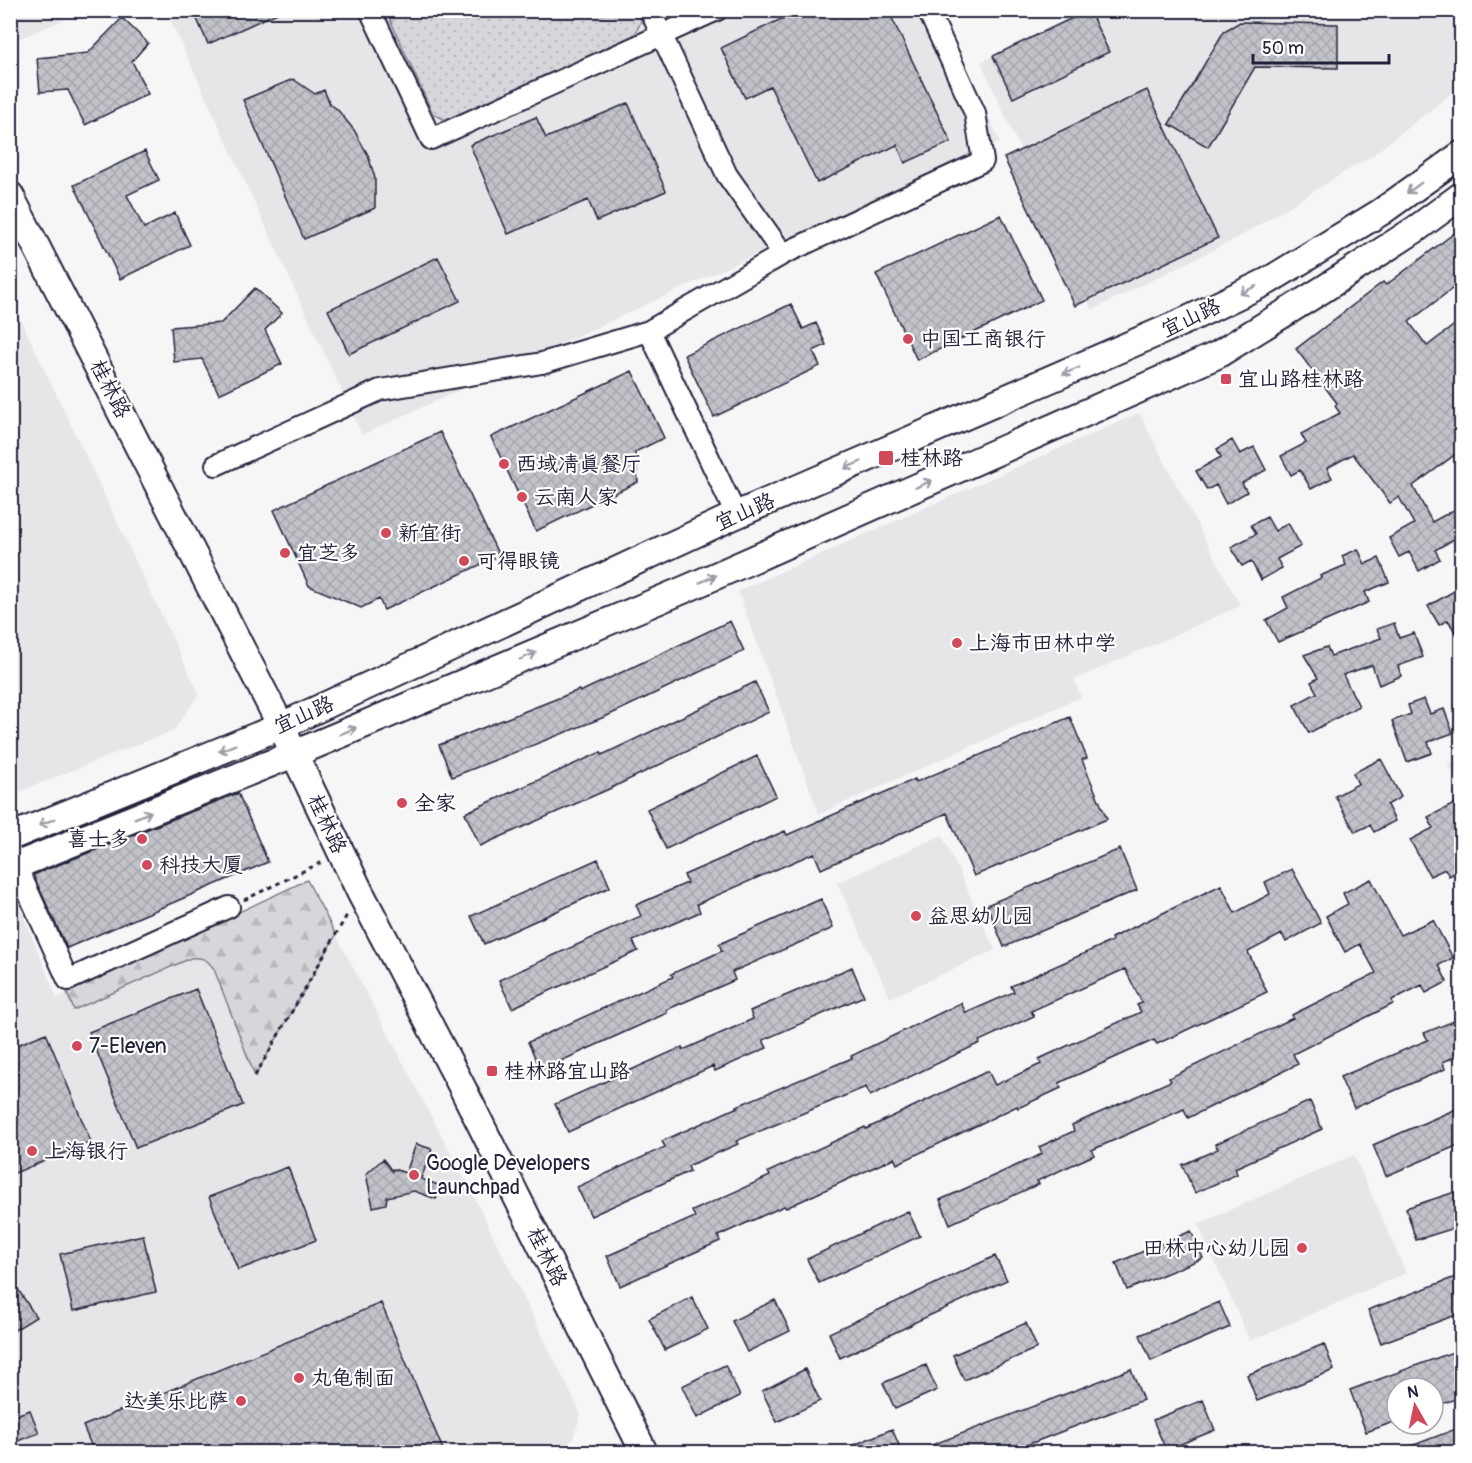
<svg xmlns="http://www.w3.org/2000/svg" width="1472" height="1463" font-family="Pangolin,'LXGW WenKai TC',sans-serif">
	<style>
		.built { fill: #e6e6e9 }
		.forest { fill: url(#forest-firs); stroke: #7c7c8b; stroke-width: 1.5 }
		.park { fill: url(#park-dots); stroke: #7c7c8b; stroke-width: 1.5 }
		.building { fill: url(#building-cross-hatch); stroke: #22223b; stroke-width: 1.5 }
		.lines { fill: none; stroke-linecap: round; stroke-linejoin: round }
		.minor-casing { stroke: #22223b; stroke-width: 24 }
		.major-casing { stroke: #22223b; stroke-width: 30 }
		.path { stroke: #22223b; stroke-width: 3; stroke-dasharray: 4.5 4.5; stroke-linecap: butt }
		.minor { stroke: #fff; stroke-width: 20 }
		.major { stroke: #fff; stroke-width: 26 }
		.oneway { stroke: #9c9ca7 }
		.poi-dot { fill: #d1495b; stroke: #fff; stroke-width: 2 }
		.labels { text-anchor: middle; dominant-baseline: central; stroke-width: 4.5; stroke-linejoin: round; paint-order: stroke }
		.street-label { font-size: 21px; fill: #22223b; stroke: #fff }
		.poi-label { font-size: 21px; fill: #22223b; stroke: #fff; text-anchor: start }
	</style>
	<defs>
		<pattern id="forest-firs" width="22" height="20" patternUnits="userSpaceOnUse" patternTransform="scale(1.5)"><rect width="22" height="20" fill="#d7d7db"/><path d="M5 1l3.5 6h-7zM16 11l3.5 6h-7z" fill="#b8b8bd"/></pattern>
		<pattern id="park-dots" width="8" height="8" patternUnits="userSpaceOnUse" patternTransform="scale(1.5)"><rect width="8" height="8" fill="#d7d7db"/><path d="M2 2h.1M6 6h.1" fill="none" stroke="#b8b8bd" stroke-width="1.8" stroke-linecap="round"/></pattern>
		<pattern id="building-cross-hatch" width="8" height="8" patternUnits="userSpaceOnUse" patternTransform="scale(1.5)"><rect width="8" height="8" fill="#c2c2c9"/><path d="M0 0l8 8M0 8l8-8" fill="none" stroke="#a6a6ae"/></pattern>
	</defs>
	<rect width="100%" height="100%" fill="#f6f6f7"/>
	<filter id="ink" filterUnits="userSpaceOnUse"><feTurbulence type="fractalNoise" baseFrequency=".0167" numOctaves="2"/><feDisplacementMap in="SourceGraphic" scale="12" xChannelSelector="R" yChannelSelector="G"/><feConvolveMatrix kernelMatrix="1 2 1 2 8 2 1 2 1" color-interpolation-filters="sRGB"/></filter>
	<g filter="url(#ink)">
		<path class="built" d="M11 10H85V11L11 42Z
			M166 11H942L1000 142 362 435Z
			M1081 11H1461V86L1374 154 1241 236 1092 310 981 62Z
			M11 299 199 694 174 730 11 795Z
			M1139 413 1240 606 1074 680 1081 697 819 814 738 591Z
			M1461 759V782L1447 765Z
			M942 835 995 950 890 998 837 883Z
			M307 880 476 1201 581 1414 572 1441 543 1452H11V903L17 900 57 998Z
			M1354 1155 1406 1273 1250 1341 1198 1224Z"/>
		<path class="forest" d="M307 880 336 935 255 1076 214 969C207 959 203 957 191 958L74 1010 67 993Z"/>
		<path class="park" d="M639 10 641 21 634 37 446 120 433 114 386 11Z"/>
		<path class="building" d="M193 10H284L208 44Z
			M800 10H888L951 142 905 163 897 145 817 183 770 86 745 98 721 48Z
			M1089 10 1109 52 1013 98 993 56Z
			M122 18 148 43 132 61 148 94 85 125 68 90 40 92 37 58 88 53Z
			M1240 22 1338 24V68L1255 67 1208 147 1169 124 1224 31Z
			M293 79 315 94 324 90 330 104 337 109 354 130 368 155 375 178V208L304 239 243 100Z
			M1147 90 1218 238 1075 306 1004 158Z
			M628 103 666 191 597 221 588 200 508 234 470 145 536 117 546 138Z
			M145 151 159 180 127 195 144 228 175 213 190 245 120 279 74 185Z
			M1001 215 1042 300 917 360 876 274Z
			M1461 228V282L1409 322 1427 346 1461 320V450L1413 486 1432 522 1461 506V535L1435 550 1440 559 1419 571 1409 552 1399 557 1389 538 1414 524 1399 497 1390 503 1353 454 1327 468 1332 478 1311 489 1300 470 1291 475 1281 456 1306 443 1301 434 1340 413 1335 406 1337 403 1296 349 1383 282 1386 285Z
			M438 257 460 301 349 354 328 310Z
			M255 288 282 313 265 330 282 364 219 394 202 359 174 362 171 327 221 323Z
			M791 304 803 329 816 323 826 345 813 351 820 366 714 417 684 355Z
			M632 371 664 438 635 452 638 482 536 531 491 437Z
			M440 432 499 556 384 610 379 599 361 608 309 586 274 510Z
			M1232 440 1240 454 1254 447 1266 470 1242 483 1247 492 1226 504 1216 485 1207 490 1196 471 1221 457 1217 449Z
			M1267 517 1275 531 1288 523 1301 546 1277 559 1282 568 1261 580 1251 561 1242 566 1231 547 1256 534 1251 525Z
			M1358 549 1365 564 1379 558 1389 582 1365 592 1369 602 1278 642 1266 620 1288 608 1283 597 1321 578 1320 576 1346 565 1342 556Z
			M1461 587V642L1448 620 1439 625 1428 606Z
			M730 621 744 651 607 716 452 777 439 745 579 690 580 692Z
			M1394 623 1399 638 1414 633 1423 657 1398 666 1401 676 1379 685 1372 665 1343 675 1359 706 1309 733 1294 705 1317 693 1311 682 1318 678 1304 655 1327 647 1331 656 1381 638 1377 629Z
			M755 682 769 712 609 789 480 846 465 813 601 752 602 755Z
			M1424 699 1430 714 1444 709 1453 733 1428 742 1432 753 1407 762 1392 721 1411 714 1408 705Z
			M1070 717 1087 758 1082 760 1107 819 974 876 947 813 821 869 814 853 697 904 700 912 633 941 638 951 512 1008 499 980 641 916 636 905 687 883 684 875 785 831 787 835 915 779 916 782Z
			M757 756 776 796 666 849 647 809Z
			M1381 759 1401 797 1387 805 1395 821 1374 832 1370 825 1355 832 1335 796 1358 784 1353 773Z
			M238 793 268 862 67 948 33 875Z
			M1456 803 1461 815V870L1449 876 1445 869 1430 876 1410 840 1433 828 1428 817Z
			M1120 849 1137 890 1004 947 987 905Z
			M598 859 610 887 484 944 471 916Z
			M1292 869 1321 923 1286 942 1282 934 1248 952 1267 992 1157 1044 1154 1040 1059 1083 1061 1088 1018 1108 1017 1106 897 1164 894 1158 786 1208 784 1206 718 1236 720 1241 620 1286 607 1256 695 1217 692 1211 770 1176 768 1172 865 1127 866 1129 988 1071 995 1085 1041 1064 1039 1059 1141 1012 1137 1005 1142 1003 1125 969 1031 1011 1034 1016 979 1041 980 1043 870 1096 866 1087 736 1141 738 1144 688 1166 690 1171 591 1216 577 1187 665 1147 662 1141 738 1107 737 1106 852 1058 851 1056 961 1003 966 1013 1014 992 1011 986 1112 941 1111 938 1221 885 1235 913 1270 894 1265 882Z
			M1371 879 1400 935 1433 920 1453 958 1439 965 1447 982 1426 993 1422 985 1392 1000 1393 1004 1293 1054 1298 1064 1188 1118 1184 1109 1092 1150 1094 1155 1037 1181 1039 1184 950 1224 940 1200 1042 1154 1039 1147 1074 1131 1072 1125 1171 1081 1169 1078 1293 1018 1292 1015 1376 973 1360 944 1345 952 1326 916 1348 904 1343 893Z
			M821 899 833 928 732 972 735 980 666 1010 667 1013 541 1070 528 1042 673 977 671 974 722 951 719 944Z
			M852 967 864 996 763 1040 767 1048 715 1071 713 1066 568 1132 555 1104 682 1047 683 1050 753 1019 750 1011Z
			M196 989 243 1105 136 1148 89 1032Z
			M1461 1018V1054L1443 1062 1445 1069 1354 1108 1340 1077 1428 1040 1424 1033Z
			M46 1033 91 1142 10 1175V1048Z
			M1310 1101 1322 1129 1235 1168 1237 1174 1195 1193 1182 1165 1218 1149 1215 1144Z
			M1461 1107V1144L1386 1176 1373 1145Z
			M416 1144 432 1149 421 1179 441 1186 436 1199 414 1191 387 1197 386 1204 373 1207 366 1174 383 1159 392 1171 393 1169 406 1173Z
			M288 1167 316 1240 238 1270 209 1197Z
			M1461 1190V1226L1416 1240 1406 1208Z
			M908 1211 920 1236 819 1283 807 1259Z
			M1191 1231 1203 1258 1127 1290 1116 1263Z
			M143 1235 156 1292 73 1311 60 1254Z
			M995 1256 1007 1280 911 1324V1325L840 1358 829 1333Z
			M1458 1276 1461 1285V1313L1381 1343 1368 1310Z
			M10 1277 36 1317 10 1333Z
			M692 1297 708 1329 665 1350 649 1319Z
			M775 1300 790 1331 747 1352 732 1321Z
			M1219 1302 1230 1327 1151 1361 1140 1335Z
			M381 1303 444 1452H94L83 1426Z
			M1026 1323 1037 1348 964 1380 953 1355Z
			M1324 1344 1334 1370 1257 1401 1247 1375Z
			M1461 1349V1397L1433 1407V1388H1397V1421L1366 1432 1350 1390Z
			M725 1365 740 1396 697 1418 682 1386Z
			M926 1365 937 1390 895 1409 883 1383Z
			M805 1369 820 1401 777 1422 762 1391Z
			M1131 1369 1143 1400 1032 1443 1009 1452H916V1451Z
			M1203 1400 1215 1430 1166 1450 1153 1420Z
			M30 1410 39 1433 10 1444V1417Z
			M1461 1427V1452H1399L1398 1451Z
			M892 1429 902 1452H837Z"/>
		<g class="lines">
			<defs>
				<path id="minor" d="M370 10 431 139 717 10
					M650 10 727 175 783 254
					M649 331 736 515
					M216 465 380 390 542 363 649 331 783 254 983 161 975 113 928 10
					M10 852 68 980 229 907"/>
				<path id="major" d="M10 195 281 726 360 892 461 1085 644 1452
					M10 837 281 726 736 515 1187 320 1268 281 1381 212 1462 154
					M10 868 294 754 688 588 1217 355 1322 290 1416 229 1462 195"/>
			</defs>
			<use href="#minor" class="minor-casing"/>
			<use href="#major" class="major-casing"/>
			<path class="path" d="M423 10 425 15 497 13 499 10
				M244 900 322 862
				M255 1076 347 915"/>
			<use href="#minor" class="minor"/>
			<use href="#major" class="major"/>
		</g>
		<defs><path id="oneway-shaft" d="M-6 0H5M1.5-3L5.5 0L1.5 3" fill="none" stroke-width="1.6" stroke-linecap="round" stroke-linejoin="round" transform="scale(1.5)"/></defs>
		<g class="oneway">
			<use href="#oneway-shaft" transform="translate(1414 188) rotate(144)"/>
			<use href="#oneway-shaft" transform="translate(1248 290) rotate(154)"/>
			<use href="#oneway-shaft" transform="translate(1071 371) rotate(157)"/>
			<use href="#oneway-shaft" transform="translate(853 465) rotate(157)"/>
			<use href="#oneway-shaft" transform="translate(924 484) rotate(-24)"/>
			<use href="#oneway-shaft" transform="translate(708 579) rotate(-24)"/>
			<use href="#oneway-shaft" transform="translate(528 656) rotate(-23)"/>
			<use href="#oneway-shaft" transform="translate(348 731) rotate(-23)"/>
			<use href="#oneway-shaft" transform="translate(227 748) rotate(158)"/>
			<use href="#oneway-shaft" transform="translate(143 815) rotate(-22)"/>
			<use href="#oneway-shaft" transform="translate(47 822) rotate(158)"/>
		</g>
	</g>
	<g class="poi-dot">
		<circle cx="908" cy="339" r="6"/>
		<rect x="1220" y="373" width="12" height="12" rx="3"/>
		<rect x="878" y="450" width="16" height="16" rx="3"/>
		<circle cx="504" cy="464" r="6"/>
		<circle cx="522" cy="497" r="6"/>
		<circle cx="386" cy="533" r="6"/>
		<circle cx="285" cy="553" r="6"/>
		<circle cx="464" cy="561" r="6"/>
		<circle cx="957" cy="643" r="6"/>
		<circle cx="402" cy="803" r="6"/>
		<circle cx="142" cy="839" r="6"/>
		<circle cx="147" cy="865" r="6"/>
		<circle cx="916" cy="916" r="6"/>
		<circle cx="77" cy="1046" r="6"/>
		<rect x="486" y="1065" width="12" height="12" rx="3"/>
		<circle cx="32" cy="1151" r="6"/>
		<circle cx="414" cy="1175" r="6"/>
		<circle cx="1302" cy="1248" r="6"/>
		<circle cx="299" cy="1378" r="6"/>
		<circle cx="241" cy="1401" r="6"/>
	</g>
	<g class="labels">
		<g class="street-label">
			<text transform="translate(1191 318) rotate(-25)">宜山路</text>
			<text transform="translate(110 389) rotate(63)">桂林路</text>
			<text transform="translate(745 512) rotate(-24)">宜山路</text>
			<text transform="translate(304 715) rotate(-24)">宜山路</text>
			<text transform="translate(327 824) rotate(65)">桂林路</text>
			<text transform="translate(547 1257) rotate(64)">桂林路</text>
		</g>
		<g class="poi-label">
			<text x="920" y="339">中国工商银行</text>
			<text x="1238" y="379">宜山路桂林路</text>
			<text x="900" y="458">桂林路</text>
			<text x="516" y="464">西域凊真餐厅</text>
			<text x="534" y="497">云南人家</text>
			<text x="398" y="533">新宜街</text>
			<text x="297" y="553">宜芝多</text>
			<text x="476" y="561">可得眼镜</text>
			<text x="969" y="643">上海市田林中学</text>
			<text x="414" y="803">全家</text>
			<text x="130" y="839" text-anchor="end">喜士多</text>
			<text x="159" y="865">科技大厦</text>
			<text x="928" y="916">益思幼儿园</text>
			<text x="89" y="1046">7-Eleven</text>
			<text x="504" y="1071">桂林路宜山路</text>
			<text x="44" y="1151">上海银行</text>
			<text x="426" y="1163">Google Developers<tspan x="426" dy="24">Launchpad</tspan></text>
			<text x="1290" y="1248" text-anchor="end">田林中心幼儿园</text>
			<text x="311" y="1378">丸龟制面</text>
			<text x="229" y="1401" text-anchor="end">达美乐比萨</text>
		</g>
	</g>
	<rect width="1472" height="1463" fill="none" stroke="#fff" stroke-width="36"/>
	<rect x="18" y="18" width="1436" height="1427" fill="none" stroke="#22223b" stroke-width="2" filter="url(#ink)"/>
	<g transform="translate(1415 1406) rotate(351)"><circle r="28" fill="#ffffff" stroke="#a7a7b1" stroke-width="1.5"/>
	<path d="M0-4.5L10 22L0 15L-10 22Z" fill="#d1495b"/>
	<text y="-9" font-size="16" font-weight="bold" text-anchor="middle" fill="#22223b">N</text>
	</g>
	<path d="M1253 54v9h136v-9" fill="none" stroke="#22223b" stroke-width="3"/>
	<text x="1262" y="54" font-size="18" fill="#22223b" stroke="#ffffff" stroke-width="4.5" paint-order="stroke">50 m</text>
</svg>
